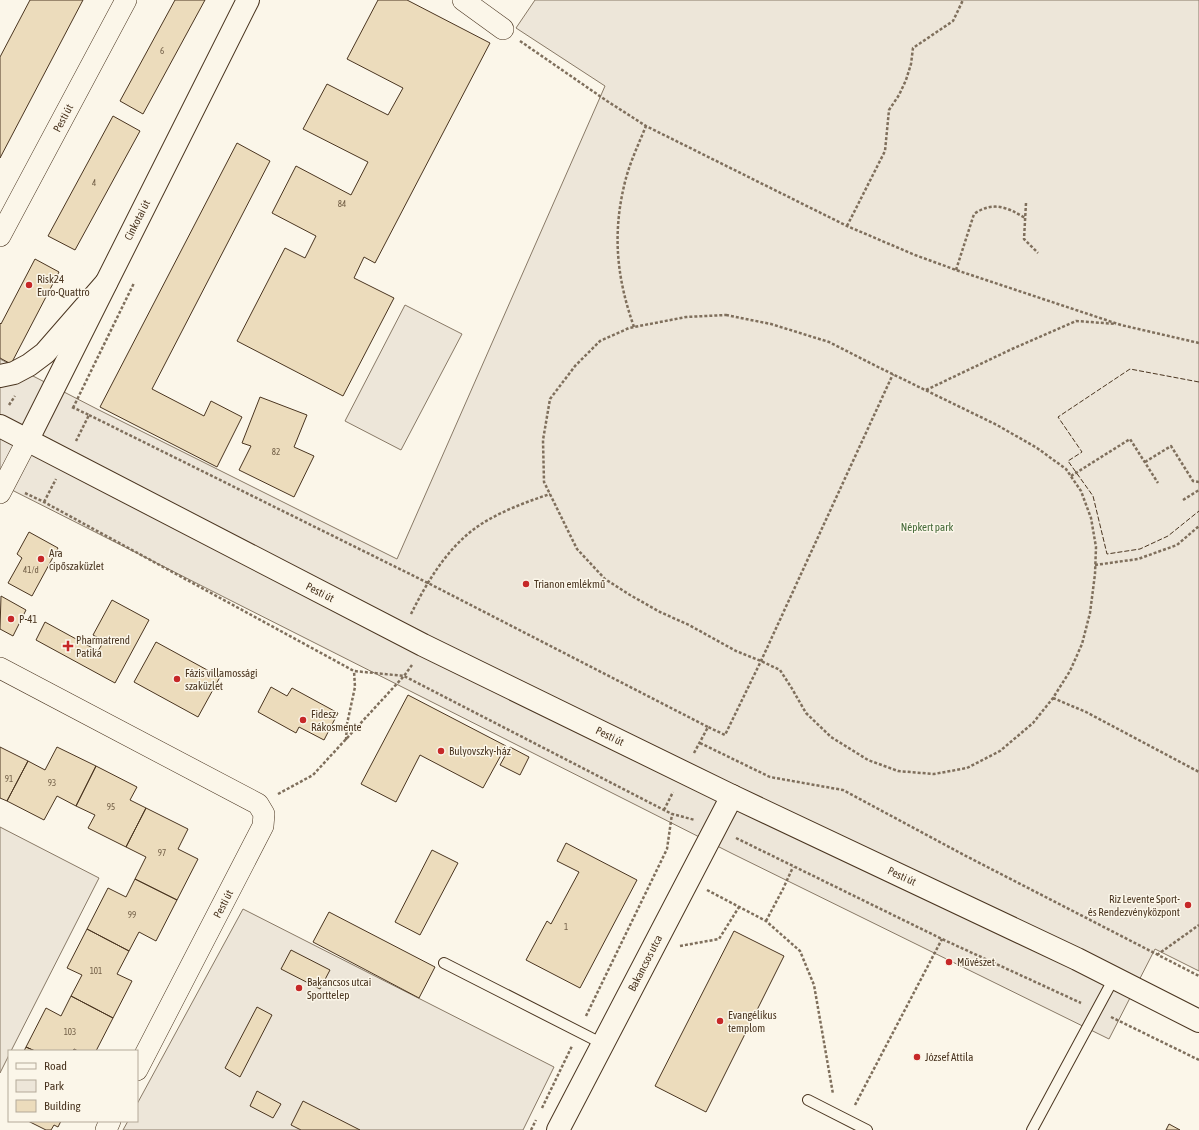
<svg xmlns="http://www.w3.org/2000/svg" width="1199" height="1130" font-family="'Asap Condensed',sans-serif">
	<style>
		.green { fill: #ede6d9; stroke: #887966 }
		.building { fill: #ecdcbc; stroke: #4a3520 }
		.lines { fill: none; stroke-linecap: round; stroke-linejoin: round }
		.lane-casing { stroke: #4a3520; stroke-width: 12 }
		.street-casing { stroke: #4a3520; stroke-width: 22 }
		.secondary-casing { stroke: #4a3520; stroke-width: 24 }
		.primary-casing { stroke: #4a3520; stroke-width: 24 }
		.path { stroke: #7f6f5c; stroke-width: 2.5; stroke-dasharray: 3 2; stroke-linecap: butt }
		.lane { stroke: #fbf6e9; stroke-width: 10 }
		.street { stroke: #fbf6e9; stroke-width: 21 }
		.secondary { stroke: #fbf6e9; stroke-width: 22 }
		.primary { stroke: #fbf6e9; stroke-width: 22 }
		.fence { stroke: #4a3520; stroke-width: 1; stroke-dasharray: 5 2; stroke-linecap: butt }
		.poi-dot { fill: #c62828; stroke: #fbf6e9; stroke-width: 1.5 }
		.labels { text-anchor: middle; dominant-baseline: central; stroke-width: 3; stroke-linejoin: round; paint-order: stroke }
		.number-label { font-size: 9px; fill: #725f47 }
		.street-label { font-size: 11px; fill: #4a3520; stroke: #fbf6e9 }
		.poi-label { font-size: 11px; fill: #4a3520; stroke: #fbf6e9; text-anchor: start }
		.park-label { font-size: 11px; fill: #436837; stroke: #fbf6e9 }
	</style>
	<rect width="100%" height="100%" fill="#fbf6e9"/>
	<path class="green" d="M535 0H1199V971L1155 949 1109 1039 733 854 0 484V359L97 409 397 559 598 102 605 86 516 28Z
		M405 305 462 334 401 450 345 421Z
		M0 827 99 878 11 1051H9V1055L0 1073Z
		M243 909 554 1067 523 1130H123L128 1121H137V1104Z"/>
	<path class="building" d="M30 0H83L0 158V57Z
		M175 0H205L143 114 120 101Z
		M378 0H407L490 43 375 263 364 257 354 278 394 298 343 396 237 341 285 248 305 258 316 236 272 213 296 166 351 195 368 162 303 129 327 84 388 115 403 88 347 59Z
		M113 116 140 131 75 250 48 236Z
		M237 143 270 161 152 389 204 416 211 401 242 417 217 467 100 407Z
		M35 259 59 272 11 364 0 358V323L1 324Z
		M260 397 307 415 294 447 314 456 294 497 239 470 251 446 242 443Z
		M29 532 58 548 32 596 8 583 22 558 17 554Z
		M1 596 26 610 13 636 0 629Z
		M112 600 149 620 115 683 36 640 45 622 98 651 104 641 93 635Z
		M156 642 220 677 198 717 134 682Z
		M271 687 287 696 292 688 338 713 324 740 299 727 296 733 258 712Z
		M408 695 506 746 483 788 420 755 396 802 361 784Z
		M0 747 28 761 7 801 0 798Z
		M57 747 96 766 76 806 57 796 44 820 7 801 28 761 45 770Z
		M510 747 529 757 520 775 500 765Z
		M96 766 137 787 130 800 146 808 126 847 88 828 95 815 76 806Z
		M146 808 188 829 178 849 198 859 177 900 135 879 146 857 126 847Z
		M566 843 637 880 580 988 526 960 547 921 551 924 579 872 557 861Z
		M432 850 458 863 420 935 395 922Z
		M135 879 177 900 156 941 139 932 129 951 87 929 108 888 126 897Z
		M329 912 435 967 419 998 313 942Z
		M87 929 129 951 117 974 132 981 113 1018 71 996 82 975 67 968Z
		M734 931 784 956 706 1112 655 1086Z
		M291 950 330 970 320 989 281 969Z
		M71 996 113 1018 96 1051H78L74 1049 73 1051H35L26 1047 46 1008 61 1016Z
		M257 1007 272 1015 240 1077 225 1068Z
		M26 1047 35 1051H24Z
		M257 1091 281 1104 273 1118 250 1106Z
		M303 1101 360 1130H301L291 1125Z
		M28 1121H61L58 1127 54 1125 51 1130H46Z
		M1169 1124 1180 1130H1166Z"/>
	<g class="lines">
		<defs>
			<path id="lane" d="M444 963 603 1044
				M808 1100 867 1130
				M1032 1130 1114 978"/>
			<path id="street" d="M463 0 503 29
				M0 236 126 0
				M0 493 27 441
				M0 668 258 804 264 814 263 826 137 1070
				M106 1130 110 1121"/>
			<path id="secondary" d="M27 441 248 0
				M558 1130 732 796"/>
			<path id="primary" d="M0 376 14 373 29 365 45 353 106 283
				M0 426 423 645 732 796 1077 959 1199 1021"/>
		</defs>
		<use href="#lane" class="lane-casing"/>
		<use href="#street" class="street-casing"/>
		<use href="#secondary" class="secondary-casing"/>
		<use href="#primary" class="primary-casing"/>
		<path class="path" d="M520 41 607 101 646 126 847 226 915 255 956 270 1121 325 1199 343
			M1026 203 1024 239 1038 253
			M847 226 885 151 889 110 899 95 906 80 911 64 913 48 953 21 963 0
			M956 270 974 214C993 201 1007 207 1025 218
			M726 315 771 324 829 342 878 367 997 425 1037 448 1066 469 1081 491 1091 518 1096 547 1095 574 1090 613 1082 644 1070 671 1053 698 1033 723 1000 751 967 768 934 774 898 771 868 760 831 737 806 713 791 687 780 670 761 661 736 651 689 625 660 612 630 595 605 579 577 549 544 482 543 440 550 399 575 366 600 341 629 328 686 317Z
			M634 327C616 276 612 231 626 178 631 160 639 143 646 126
			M926 390 1012 349 1076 321 1116 324
			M9 405 15 396
			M72 407 89 415 76 441
			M73 408 134 283
			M89 415 428 583 708 727
			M1145 462 1171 446 1193 481 1199 482
			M1071 476 1130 439 1158 483
			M25 493 44 502 354 671 404 676 664 810 672 814 695 820
			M1183 500 1199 490
			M44 502 56 479
			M1095 565 1138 559 1177 545 1199 526
			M411 614C429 578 452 540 488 520 507 509 529 501 550 494
			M1053 698 1086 712 1199 772
			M346 740 347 724 355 687 354 671
			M700 743 770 777 843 790 964 855 1199 976
			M694 753 708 727 725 735 761 661 893 374
			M278 794 313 775 404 676 412 665
			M664 810 673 792
			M736 838 942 939 1081 1003
			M707 890 766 921 800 951 814 985 833 1094
			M766 921 783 889 793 867
			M680 946 719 939 739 907
			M1157 955 1199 925
			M586 1016 667 849 672 814
			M1111 1017 1199 1060
			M855 1105 942 939
			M542 1108 572 1046
			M531 1130 536 1120"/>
		<use href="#lane" class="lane"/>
		<use href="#street" class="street"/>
		<use href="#secondary" class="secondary"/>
		<use href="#primary" class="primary"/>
		<path class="fence" d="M1199 382 1130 369 1058 417 1082 452 1068 461 1093 496 1107 554 1140 549 1168 536 1199 511"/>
	</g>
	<g class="poi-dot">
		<circle cx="29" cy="285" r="4"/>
		<circle cx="41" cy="559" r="4"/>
		<circle cx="526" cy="584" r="4"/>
		<circle cx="11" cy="619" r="4"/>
		<path d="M66 640h4v4h4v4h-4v4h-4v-4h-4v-4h4z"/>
		<circle cx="177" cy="679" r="4"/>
		<circle cx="303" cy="720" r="4"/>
		<circle cx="441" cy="751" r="4"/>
		<circle cx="1188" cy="905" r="4"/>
		<circle cx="949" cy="962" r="4"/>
		<circle cx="299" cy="988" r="4"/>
		<circle cx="720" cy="1021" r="4"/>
		<circle cx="917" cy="1057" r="4"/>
	</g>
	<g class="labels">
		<g class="number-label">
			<text x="162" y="51">6</text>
			<text x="94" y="183">4</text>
			<text x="342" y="204">84</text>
			<text x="276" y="452">82</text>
			<text x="31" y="570">41/d</text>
			<text x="9" y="779">91</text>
			<text x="52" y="783">93</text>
			<text x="111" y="807">95</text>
			<text x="162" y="853">97</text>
			<text x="132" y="915">99</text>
			<text x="566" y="927">1</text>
			<text x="96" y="971">101</text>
			<text x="70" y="1032">103</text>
		</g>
		<g class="street-label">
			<text transform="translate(63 118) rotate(-62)">Pesti út</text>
			<text transform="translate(137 220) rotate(-63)">Cinkotai út</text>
			<text transform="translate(320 592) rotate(27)">Pesti út</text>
			<text transform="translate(610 736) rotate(26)">Pesti út</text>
			<text transform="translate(902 876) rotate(25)">Pesti út</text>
			<text transform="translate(223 904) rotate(-63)">Pesti út</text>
			<text transform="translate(645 963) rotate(-63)">Bakancsos utca</text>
		</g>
		<g class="poi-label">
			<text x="37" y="279">Risk24<tspan x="37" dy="13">Euro-Quattro</tspan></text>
			<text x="49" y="553">Ara<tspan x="49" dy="13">cipőszaküzlet</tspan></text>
			<text x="534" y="584">Trianon emlékmű</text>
			<text x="19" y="619">P-41</text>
			<text x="76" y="640">Pharmatrend<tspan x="76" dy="13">Patika</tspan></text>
			<text x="185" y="673">Fázis villamossági<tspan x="185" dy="13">szaküzlet</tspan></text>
			<text x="311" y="714">Fidesz<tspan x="311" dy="13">Rákosmente</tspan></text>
			<text x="449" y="751">Bulyovszky-ház</text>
			<text x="1180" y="899" text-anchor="end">Riz Levente Sport-<tspan x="1180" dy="13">és Rendezvényközpont</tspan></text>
			<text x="957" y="962">Művészet</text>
			<text x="307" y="982">Bakancsos utcai<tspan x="307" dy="13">Sporttelep</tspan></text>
			<text x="728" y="1015">Evangélikus<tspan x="728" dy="13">templom</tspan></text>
			<text x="925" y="1057">József Attila</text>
		</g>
		<g class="park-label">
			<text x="927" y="527">Népkert park</text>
		</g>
	</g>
	<rect x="8" y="1050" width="130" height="72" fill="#fbf6e9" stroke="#b4a999"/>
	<rect x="16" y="1063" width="20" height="6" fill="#fbf6e9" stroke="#b4a999"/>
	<text x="44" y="1070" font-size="12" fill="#4a3520">Road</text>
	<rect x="16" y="1080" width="20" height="12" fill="#ede6d9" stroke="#b4a999"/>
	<text x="44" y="1090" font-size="12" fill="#4a3520">Park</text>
	<rect x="16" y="1100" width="20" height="12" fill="#ecdcbc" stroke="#b4a999"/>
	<text x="44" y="1110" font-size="12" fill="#4a3520">Building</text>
</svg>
